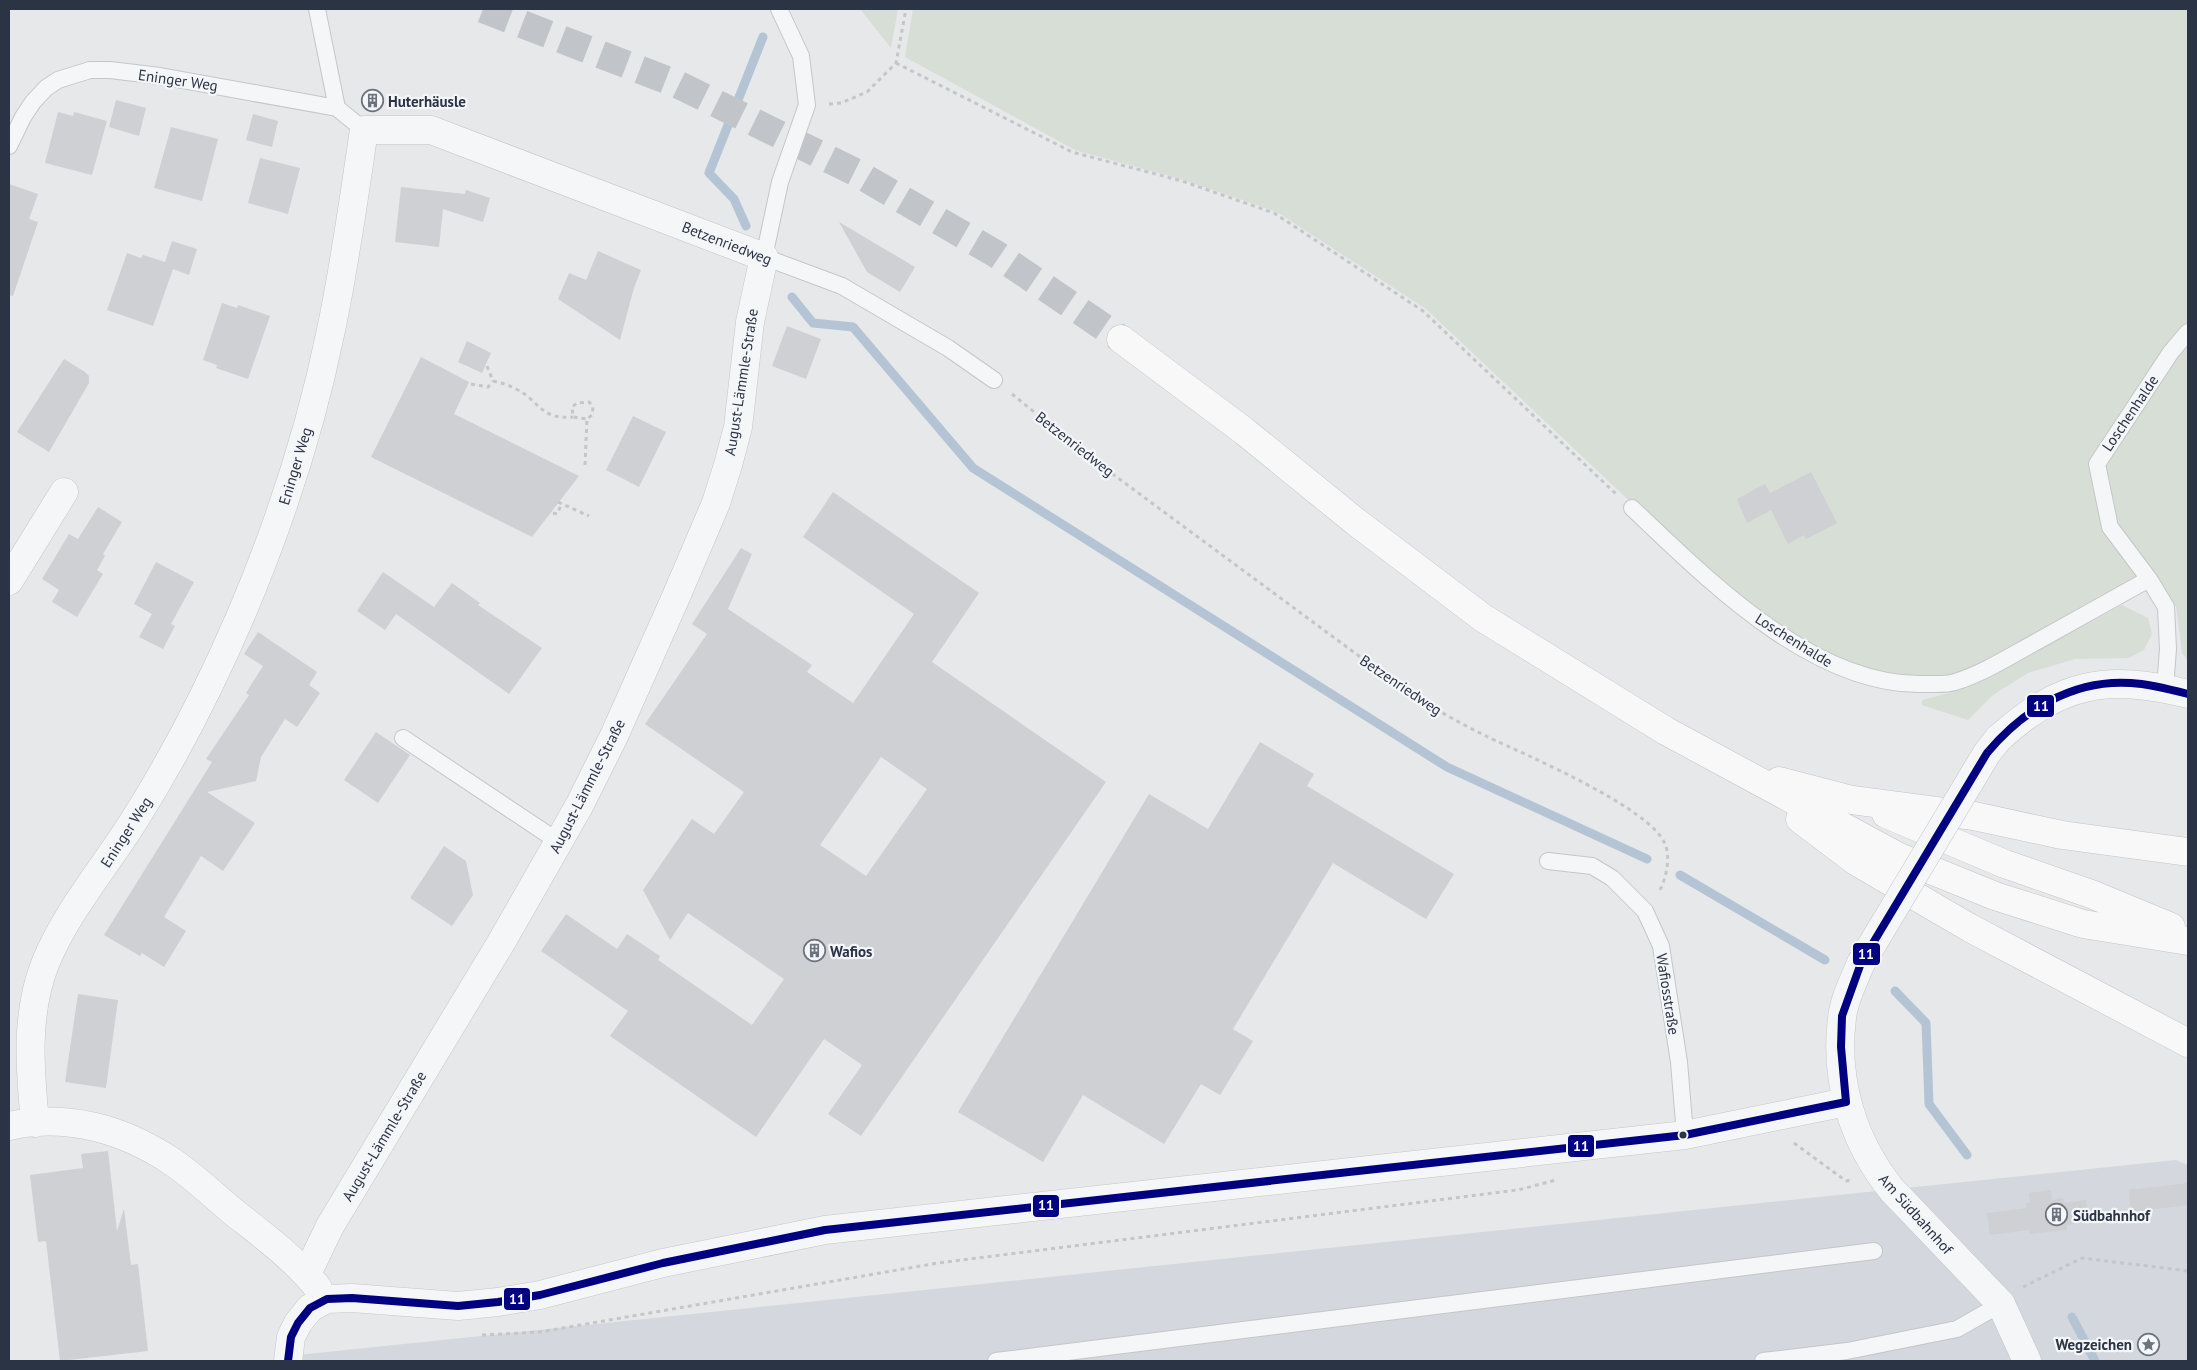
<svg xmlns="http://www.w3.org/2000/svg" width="2197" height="1370" font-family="'PT Sans',sans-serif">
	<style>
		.built { fill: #d4d7dd }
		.green { fill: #d6ded6 }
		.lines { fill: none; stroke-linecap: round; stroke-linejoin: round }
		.stream { stroke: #b4c4d5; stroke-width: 9 }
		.building { fill: #ced0d3; fill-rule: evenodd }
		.primary-tunnel { stroke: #c1c4c9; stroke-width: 28; stroke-dasharray: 28 14; stroke-linecap: butt }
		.lane-casing { stroke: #c4c6c8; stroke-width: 18 }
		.street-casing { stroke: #c4c6c8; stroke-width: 29 }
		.primary-casing { stroke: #c2c5c8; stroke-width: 29 }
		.path { stroke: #c5c6ca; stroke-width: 3; stroke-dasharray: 4 4; stroke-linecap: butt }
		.lane { stroke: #f5f6f7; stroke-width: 16 }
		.street { stroke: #f5f6f7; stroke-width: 28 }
		.primary { stroke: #f8f8f8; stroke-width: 28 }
		.street-bridge-casing { stroke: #c4c6c8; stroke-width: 29; stroke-linecap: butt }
		.street-bridge { stroke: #f5f6f7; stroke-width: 28 }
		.bus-1-casing { stroke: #f4f6f9; stroke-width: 11 }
		.bus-1 { stroke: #000080; stroke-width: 8 }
		.bus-dot { fill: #2b3445; stroke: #f4f6f9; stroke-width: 2 }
		.labels { text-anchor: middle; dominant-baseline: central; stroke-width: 4.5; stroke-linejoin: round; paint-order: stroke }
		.street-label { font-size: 15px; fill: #2b3445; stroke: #f4f6f9 }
		.poi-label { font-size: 15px; font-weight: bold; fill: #2b3445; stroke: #f4f6f9; text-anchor: start }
		.line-badge { stroke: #f4f6f9; stroke-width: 2 }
		.badge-label { font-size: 14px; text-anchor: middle; font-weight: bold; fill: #fff }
	</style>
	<rect width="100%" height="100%" fill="#e6e8ea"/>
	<path class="built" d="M2176 1160 2188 1165V1361H286L288 1356Z"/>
	<path class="green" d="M860 9H898L891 48Z
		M913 9H2188V661L2182 653 2176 606 2168 607 2146 579 1953 681H1909L1832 662 1723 589 1426 309 1277 212 1184 180 1075 150 905 57Z
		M2122 605 2148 618 2152 634 2144 650 2129 658 2075 659 2028 673 1993 695 1968 720 1922 705V700L1956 691 1990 675Z"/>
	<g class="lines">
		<path class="stream" d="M746 226 734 199 709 173 763 37
			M792 297 813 323 853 327 973 468 1447 767 1647 859
			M1680 875 1825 960
			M1895 991 1926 1023 1929 1104 1967 1155
			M2072 1317 2095 1361"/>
	</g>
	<path class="building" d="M116 100 146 108 139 136 109 127Z
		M58 112 73 116 74 112 107 121 92 175 45 163Z
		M253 114 278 121 272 147 246 140Z
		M171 127 218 139 202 201 154 188Z
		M260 158 300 168 288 214 248 203Z
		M9 184 38 194 29 219 38 222 13 296 9 295Z
		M401 187 465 194 466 190 490 198 483 222 443 209 439 247 395 242Z
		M839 222 915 267 900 292 867 272Z
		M172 241 197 249 189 275 173 269 153 326 107 310 127 253 141 258 143 255 165 262Z
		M598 251 641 270 634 288 620 340 558 299 569 273 586 280Z
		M222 303 237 308 238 305 270 316 248 379 216 368 217 365 203 360Z
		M787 326 821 339 806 379 772 366Z
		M467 341 491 353 482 373 458 362Z
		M421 357 469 382 454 414 579 476 532 537 371 457Z
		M64 359 85 372 89 376V383L49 452 17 432Z
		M633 416 666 432 639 487 606 470Z
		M1811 472 1837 523 1806 539 1804 535 1788 544 1771 510 1747 523 1737 499 1765 484 1770 493Z
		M833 492 979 593 932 662 1106 782 861 1136 828 1114 862 1065 824 1039 756 1137 610 1036 628 1011 541 951 566 914 617 949 627 934 660 956 658 960 752 1025 784 979 688 913 670 940 643 890 692 819 714 834 744 792 645 724 707 634 692 624 741 548 752 554 728 609 812 665 807 672 853 703 914 614 803 537ZM881 757 927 789 866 876 820 845Z
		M98 507 122 522 103 554 105 556 97 570 103 574 77 617 52 602 59 590 42 579 69 534 78 539Z
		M156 562 194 582 171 624 175 626 163 649 139 637 152 614 134 604Z
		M383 572 434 607 452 583 480 603 478 605 542 648 509 694 396 614 385 630 357 611Z
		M258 632 317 672 309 685 320 693 297 727 285 719 261 757 256 781 207 792 255 823 223 871 201 856 164 917 186 931 164 967 142 953 140 956 104 935 212 762 206 759 249 695 246 693 263 666 244 654Z
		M376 732 410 755 378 803 344 780Z
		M1260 742 1314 774 1307 786 1454 874 1426 919 1333 863 1233 1029 1253 1041 1220 1095 1201 1084 1164 1144 1083 1095 1043 1162 958 1112 1149 794 1208 829Z
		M444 846 466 861 473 895 452 926 410 898Z
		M78 994 118 1000 106 1088 65 1082Z
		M108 1151 117 1231 124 1209 131 1265 138 1264 148 1351 60 1361 46 1241 38 1242 30 1175 83 1168 81 1154Z
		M2188 1183V1205L2131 1212 2129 1190Z
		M2051 1190 2052 1200 2063 1198 2064 1203 2086 1200 2088 1222 2067 1225V1230L2030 1234 2029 1230 1990 1235 1987 1213 2026 1208V1203H2030L2029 1193Z"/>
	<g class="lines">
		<path class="primary-tunnel" d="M483 9 677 84 855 172 996 254 1121 339"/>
		<defs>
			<path id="lane" d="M317 9 337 108
				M779 9 801 56 807 105 780 182 764 257 842 286 948 348 994 380
				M9 146 23 117 33 102 46 88 58 80 90 70H110L160 76 337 108 364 130
				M1632 508C1707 579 1814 688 1925 684 1935 684 1946 685 1955 682 1984 673 2010 656 2036 642 2074 621 2111 600 2149 579L2166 607 2168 649 2165 688
				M2149 579 2110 527 2097 464 2171 352 2188 332
				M403 738 559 842
				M1548 861 1592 866 1612 878 1645 911 1661 946 1679 1062 1685 1135
				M996 1361 1874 1251
				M1763 1361 1847 1351 1957 1329 2001 1304"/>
			<path id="street" d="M9 581 64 492
				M1998 739C2061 682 2106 674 2188 694
				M1861 963C1854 980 1844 999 1842 1018 1834 1080 1853 1142 1892 1190L2001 1304 2027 1361
				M35 1123C30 1070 25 1015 45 964 66 912 105 867 135 819 176 754 211 685 241 615 280 523 311 428 331 330 345 264 354 197 364 130H431L764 257 750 322 738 427 728 465 716 503 675 599 614 736 579 806 502 941 330 1226 307 1274
				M9 1126C66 1113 123 1129 171 1161 194 1176 215 1197 236 1214 265 1237 295 1259 318 1288
				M288 1361 291 1337 298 1323 310 1308 327 1299 352 1298 458 1306 498 1302 540 1295 663 1263 825 1230 1685 1135 1846 1102"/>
			<path id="primary" d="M1121 339 1244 431 1356 522 1483 618 1666 731 1899 857 1995 896 2083 924 2188 941
				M1779 781 1852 800 1974 816 2062 835 2188 852
				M1886 814 2005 864 2091 894 2171 927
				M1800 819 1857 862 1970 928 2188 1043"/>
		</defs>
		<use href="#lane" class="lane-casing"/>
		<use href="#street" class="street-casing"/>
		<use href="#primary" class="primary-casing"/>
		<path class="path" d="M896 63 1072 152 1182 181 1274 213 1423 311 1616 494
			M829 104 841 103 867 92 896 63 906 9
			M487 366 493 381
			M493 381C501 383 509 385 516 389 540 401 540 420 573 417
			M471 384 488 387 493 381
			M1012 394 1095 461 1409 693C1435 709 1461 724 1488 737 1526 755 1651 808 1665 844 1671 858 1666 879 1659 892
			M585 465 587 419 592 415 593 407 589 402 577 403 572 407 573 417 587 419
			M558 502 589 516
			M553 513 557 514 562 503
			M1794 1143 1846 1181 1851 1180
			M2023 1287 2082 1258 2188 1271
			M482 1335 540 1332 938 1263 1518 1190 1556 1180"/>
		<use href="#lane" class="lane"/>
		<use href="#street" class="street"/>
		<use href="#primary" class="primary"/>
		<defs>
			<path id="street-bridge" d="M1861 963 1987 753 1998 739"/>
		</defs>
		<use href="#street-bridge" class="street-bridge-casing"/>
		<use href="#street-bridge" class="street-bridge"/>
		<defs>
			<path id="bus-1" d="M1846 1102 1841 1047 1842 1016 1861 963 1987 753C2023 710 2073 679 2131 683 2150 684 2169 689 2188 694
				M288 1361 291 1337 298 1323 310 1308 327 1299 352 1298 458 1306 498 1302 540 1295 663 1263 825 1230 1685 1135 1846 1102"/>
		</defs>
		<use href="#bus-1" class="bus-1-casing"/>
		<use href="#bus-1" class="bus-1"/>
	</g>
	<defs>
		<symbol id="building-ring" viewBox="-11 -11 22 22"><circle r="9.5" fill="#f4f6f9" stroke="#6c737f" stroke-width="1.5"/><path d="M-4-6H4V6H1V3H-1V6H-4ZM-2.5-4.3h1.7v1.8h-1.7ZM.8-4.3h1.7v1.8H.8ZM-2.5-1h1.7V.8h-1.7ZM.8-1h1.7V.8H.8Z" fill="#6c737f"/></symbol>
		<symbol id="sight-ring" viewBox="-11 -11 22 22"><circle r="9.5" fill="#f4f6f9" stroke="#6c737f" stroke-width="1.5"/><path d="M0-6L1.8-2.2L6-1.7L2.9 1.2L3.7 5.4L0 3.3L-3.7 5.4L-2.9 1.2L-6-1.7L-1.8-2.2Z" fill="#6c737f"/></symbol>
	</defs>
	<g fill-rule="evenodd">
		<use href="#building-ring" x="360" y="88" width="25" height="25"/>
		<use href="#building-ring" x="802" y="938" width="25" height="25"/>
		<use href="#building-ring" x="2044" y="1202" width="25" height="25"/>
		<use href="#sight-ring" x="2136" y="1332" width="25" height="25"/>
	</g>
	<circle class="bus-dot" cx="1683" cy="1135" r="4.5"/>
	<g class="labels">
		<g class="street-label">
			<text transform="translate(178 80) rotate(8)">Eninger Weg</text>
			<text transform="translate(727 243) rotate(21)">Betzenriedweg</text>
			<text transform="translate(741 382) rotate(-81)">August-Lämmle-Straße</text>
			<text transform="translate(2130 413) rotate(-56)">Loschenhalde</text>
			<text transform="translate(1075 444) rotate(38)">Betzenriedweg</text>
			<text transform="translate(295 466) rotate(-73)">Eninger Weg</text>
			<text transform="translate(1794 640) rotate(32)">Loschenhalde</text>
			<text transform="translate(1401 685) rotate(34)">Betzenriedweg</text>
			<text transform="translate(587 786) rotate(-63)">August-Lämmle-Straße</text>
			<text transform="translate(126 832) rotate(-57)">Eninger Weg</text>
			<text transform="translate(1668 994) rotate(81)">Wafiosstraße</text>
			<text transform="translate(384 1136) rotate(-59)">August-Lämmle-Straße</text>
			<text transform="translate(1916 1214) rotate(48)">Am Südbahnhof</text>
		</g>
		<g class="poi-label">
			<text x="388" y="101">Huterhäusle</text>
			<text x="830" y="951">Wafios</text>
			<text x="2073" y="1215">Südbahnhof</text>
			<text x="2132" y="1344" text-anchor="end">Wegzeichen</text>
		</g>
	</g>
	<g class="line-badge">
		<rect x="2026" y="694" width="29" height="24" rx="5" fill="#000080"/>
		<rect x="1852" y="942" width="29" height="24" rx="5" fill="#000080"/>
		<rect x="1567" y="1134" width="28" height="24" rx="5" fill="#000080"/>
		<rect x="1032" y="1194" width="28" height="24" rx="5" fill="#000080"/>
		<rect x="503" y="1287" width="28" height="24" rx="5" fill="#000080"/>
	</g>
	<g class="badge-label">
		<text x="2041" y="711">11</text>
		<text x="1866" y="959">11</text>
		<text x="1581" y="1151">11</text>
		<text x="1046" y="1210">11</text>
		<text x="517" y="1304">11</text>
	</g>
	<rect width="2197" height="1370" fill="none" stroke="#2b3445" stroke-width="20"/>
</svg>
